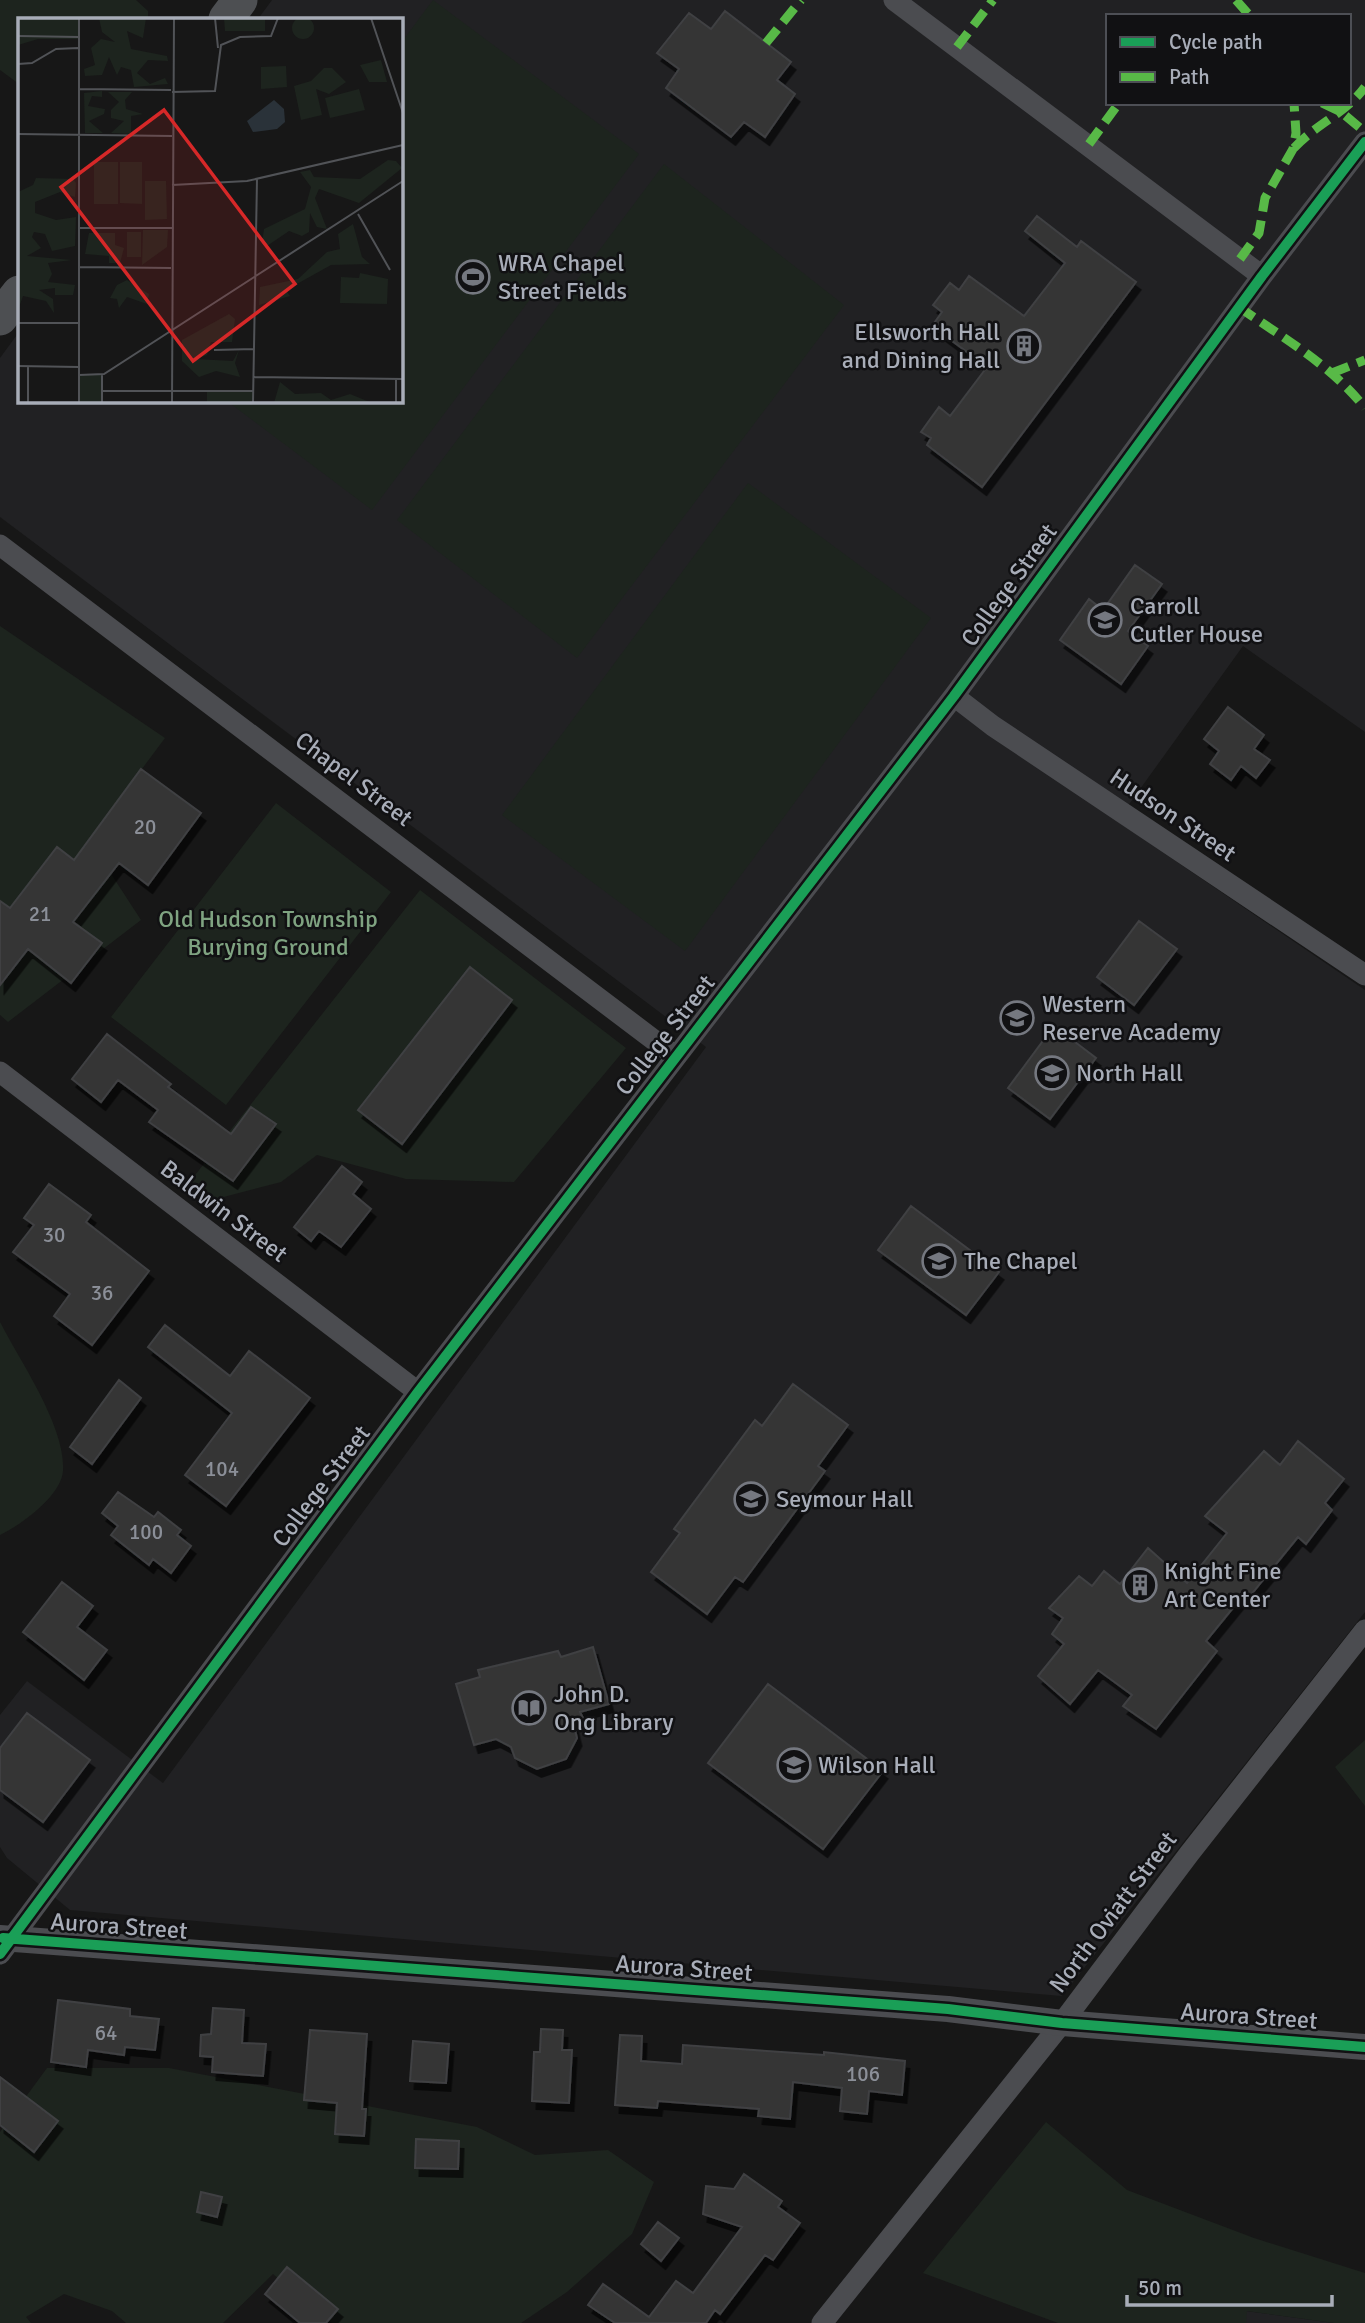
<svg xmlns="http://www.w3.org/2000/svg" width="1365" height="2323" font-family="Signika,sans-serif">
	<style>
		.built { fill: #212123; fill-rule: evenodd }
		.green { fill: #1d241e }
		.building { fill: #353536; stroke: #3f4043; stroke-width: 2; filter: url(#shadow) }
		.lines { fill: none; stroke-linecap: round; stroke-linejoin: round }
		.minor { stroke: #4b4c50; stroke-width: 21 }
		.tertiary { stroke: #4b4c50; stroke-width: 26 }
		.primary { stroke: #4d4f52; stroke-width: 35 }
		.quiet { stroke: #58b947; stroke-width: 9; stroke-dasharray: 18 9; stroke-linecap: butt }
		.cycleway-casing { stroke: #111113; stroke-width: 15 }
		.cycleway { stroke: #1a9f57; stroke-width: 10 }
		.labels { text-anchor: middle; dominant-baseline: central; stroke-width: 5; stroke-linejoin: round; paint-order: stroke }
		.number-label { font-size: 21px; fill: #8b8f98 }
		.poi-label { font-size: 24px; fill: #a8adb8; stroke: #111113; text-anchor: start }
		.street-label { font-size: 24px; fill: #a8adb8; stroke: #111113 }
		.park-label { font-size: 24px; fill: #7fa381; stroke: #111113 }
		.inset-road { fill: none; stroke: #515357; stroke-width: 2 }
		.view { fill: #d62828; fill-opacity: 0.15; stroke: #d62828; stroke-width: 3.5 }
		.inset-edge { fill: none; stroke: #a8adb8; stroke-width: 3.5 }
	</style>
	<defs>
		<filter id="shadow"><feDropShadow dx="4.5" dy="8" stdDeviation="0" flood-color="#0009"/></filter>
	</defs>
	<rect width="100%" height="100%" fill="#171717"/>
	<path class="built" d="M272 0H1365V732L1243 646 1117 821 1365 990V1612L1062 1996 70 1910 7 1858 0 1847V1715L27 1681 163 1783 706 1047 0 517V358L19 332V401H401V19H258ZM1108 16H1349V103H1108Z
		M1246 2311 1334 2323H1246Z"/>
	<path class="green" d="M0 0H136L148 11V19H19V84L0 70Z
		M433 0 639 154 372 510 227 401H401V43Z
		M664 164 844 305 577 658 397 520Z
		M748 483 931 618 685 951 502 815Z
		M0 626 165 738 89 840 141 920 8 1022 0 1015Z
		M276 803 391 892 226 1105 111 1017Z
		M420 890 626 1048 514 1182 406 1179 317 1155 281 1182 212 1200 188 1184Z
		M0 1322C20 1361 66 1427 63 1471 61 1496 21 1525 0 1535Z
		M1365 1740V1806L1335 1767Z
		M47 2068H169L477 2127 535 2155 608 2150 654 2182 632 2234 567 2292 521 2323H332L273 2274 223 2323H126L112 2311 64 2294 26 2317 31 2323H0V2132Z
		M1046 2122 1127 2190 1254 2238 1365 2273V2323H1334L1247 2311 1246 2323H1058L923 2273Z"/>
	<path class="building" d="M725 11 791 62 777 80 795 94 765 137 744 122 731 137 666 88 679 69 657 53 689 13 711 29Z
		M1037 216 1077 247 1081 241 1136 282 982 487 927 445 931 438 921 432 939 407 950 416 987 367 932 326 942 312 933 305 950 283 959 290 969 276 1024 316 1065 263 1025 231Z
		M1135 565 1162 584 1128 631 1148 646 1121 684 1060 640 1089 599 1103 610Z
		M1228 707 1264 735 1254 749 1270 760 1256 778 1241 766 1231 780 1210 764 1219 751 1204 739Z
		M141 769 201 813 148 885 119 863 73 922 102 943 71 983 28 949 0 985V901L10 908 57 847 74 860Z
		M1139 921 1177 949 1134 1005 1097 977Z
		M470 967 512 1000 402 1144 358 1110Z
		M1054 1026 1096 1058 1050 1119 1008 1088Z
		M107 1034 171 1084 168 1087 231 1134 251 1107 276 1124 233 1181 149 1122 158 1110 118 1080 101 1102 72 1079Z
		M342 1166 362 1182 353 1194 371 1209 341 1247 319 1231 311 1241 294 1227Z
		M49 1184 91 1215 86 1222 149 1271 92 1345 54 1316 70 1294 13 1252 34 1225 24 1218Z
		M911 1206 999 1272 966 1315 878 1250Z
		M165 1325 230 1376 249 1351 310 1398 226 1506 185 1475 232 1413 148 1347Z
		M119 1380 141 1398 92 1464 70 1447Z
		M793 1384 848 1425 818 1466 825 1471 743 1582 735 1577 707 1614 651 1572 680 1533 674 1529 755 1420 762 1426Z
		M1298 1441 1344 1479 1325 1503 1332 1510 1306 1544 1298 1537 1246 1601 1241 1598 1206 1641 1217 1651 1156 1729 1123 1706 1132 1695 1098 1670 1070 1704 1038 1676 1064 1644 1052 1634 1063 1618 1049 1608 1079 1576 1092 1586 1104 1571 1120 1584 1148 1548 1187 1583 1227 1533 1205 1516 1264 1451 1280 1465Z
		M118 1492 154 1517 158 1512 181 1530 177 1535 191 1546 171 1573 153 1559 149 1565 111 1535 118 1526 102 1513Z
		M62 1582 93 1606 77 1627 107 1650 84 1680 23 1632Z
		M593 1647 609 1704 580 1712 583 1718 573 1722 577 1738 566 1759 537 1769 515 1758 511 1747 496 1739 474 1745 456 1684 480 1677 478 1670 558 1651 561 1657Z
		M768 1684 883 1771 823 1849 708 1763Z
		M27 1713 90 1760 43 1822 0 1790V1748Z
		M58 2000 130 2009V2016L159 2019 155 2050 125 2047 124 2055 88 2050 86 2067 51 2062Z
		M213 2008 244 2010 242 2043 266 2044 263 2076 212 2072 213 2057 200 2056 201 2035 211 2034Z
		M541 2029 563 2030 562 2050H572L569 2103 532 2101 534 2052H540Z
		M310 2030 367 2034 362 2109H366L364 2136 335 2134 337 2103 304 2100Z
		M620 2035 642 2036 641 2061 682 2064 683 2045 824 2055V2052L905 2061 902 2095 869 2091 867 2114 840 2111 842 2088 793 2082 790 2119 758 2116 759 2109 658 2101 657 2108 615 2105Z
		M413 2041 449 2044 446 2083 410 2081Z
		M0 2077 58 2121 34 2152 0 2125Z
		M416 2139 459 2141 458 2169 415 2168Z
		M744 2174 782 2201 778 2207 800 2223 773 2260 765 2255 720 2314 715 2310 706 2323H615L588 2305 603 2284 649 2317 676 2281 693 2293 742 2227 703 2214 706 2186 734 2189Z
		M201 2192 222 2197 217 2217 197 2212Z
		M658 2222 679 2238 661 2261 641 2244Z
		M287 2267 338 2309 326 2323H300L265 2294Z"/>
	<g class="lines">
		<path class="minor" d="M894 0 1262 276
			M0 545 675 1056
			M954 696 993 726 1365 975
			M0 1072 418 1392
			M0 1954 418 1392 954 696 1262 276 1365 142
			M822 2323 1062 2023 1189 1854 1365 1630"/>
		<path class="tertiary" d="M0 1938 948 2009 1062 2023 1365 2047"/>
		<path class="primary" d="M226 19 240 0
			M0 318 19 293"/>
		<path class="quiet" d="M1236 0 1250 16
			M766 43 801 0
			M957 47 993 0
			M1322 103 1341 112 1365 132
			M1089 144 1119 103
			M1294 148C1316 124 1346 113 1365 87
			M1240 259 1259 233 1265 198 1293 149 1296 133 1294 103
			M1239 307C1283 338 1331 365 1365 408
			M1332 373 1365 360"/>
		<defs>
			<path id="cycleway" d="M3 1938 948 2009 1062 2023 1365 2047
				M0 1954 418 1392 954 696 1262 276 1365 142"/>
		</defs>
		<use href="#cycleway" class="cycleway-casing"/>
		<use href="#cycleway" class="cycleway"/>
	</g>
	<defs>
		<symbol id="stadium-ring" viewBox="-11 -11 22 22"><circle r="9.5" fill="#111113" stroke="#757880" stroke-width="1.5"/><path d="M0-5a6.5 5 0 1 0 0 10a6.5 5 0 1 0 0-10ZM-3.5-1.8h7v3.6h-7Z" fill="#757880"/></symbol>
		<symbol id="building-ring" viewBox="-11 -11 22 22"><circle r="9.5" fill="#111113" stroke="#757880" stroke-width="1.5"/><path d="M-4-6H4V6H1V3H-1V6H-4ZM-2.5-4.3h1.7v1.8h-1.7ZM.8-4.3h1.7v1.8H.8ZM-2.5-1h1.7V.8h-1.7ZM.8-1h1.7V.8H.8Z" fill="#757880"/></symbol>
		<symbol id="school-ring" viewBox="-11 -11 22 22"><circle r="9.5" fill="#111113" stroke="#757880" stroke-width="1.5"/><path d="M0-5L7-2L0 1L-7-2ZM-4 1L0 2.5L4 1V4Q0 6-4 4Z" fill="#757880"/></symbol>
		<symbol id="university-ring" viewBox="-11 -11 22 22"><circle r="9.5" fill="#111113" stroke="#757880" stroke-width="1.5"/><path d="M0-5L7-2L0 1L-7-2ZM-4 1L0 2.5L4 1V4Q0 6-4 4Z" fill="#757880"/></symbol>
		<symbol id="library-ring" viewBox="-11 -11 22 22"><circle r="9.5" fill="#111113" stroke="#757880" stroke-width="1.5"/><path d="M-6-4Q-3-5.5-.7-3.5V5Q-3 3-6 4ZM6-4Q3-5.5 .7-3.5V5Q3 3 6 4Z" fill="#757880"/></symbol>
	</defs>
	<g fill-rule="evenodd">
		<use href="#stadium-ring" x="454" y="258" width="38" height="38"/>
		<use href="#building-ring" x="1005" y="327" width="38" height="38"/>
		<use href="#school-ring" x="1086" y="601" width="38" height="38"/>
		<use href="#university-ring" x="998" y="999" width="38" height="38"/>
		<use href="#school-ring" x="1033" y="1054" width="38" height="38"/>
		<use href="#school-ring" x="920" y="1242" width="38" height="38"/>
		<use href="#school-ring" x="732" y="1480" width="38" height="38"/>
		<use href="#building-ring" x="1121" y="1566" width="38" height="38"/>
		<use href="#library-ring" x="510" y="1689" width="38" height="38"/>
		<use href="#school-ring" x="775" y="1746" width="38" height="38"/>
	</g>
	<g class="labels">
		<g class="number-label">
			<text x="145" y="827">20</text>
			<text x="40" y="914">21</text>
			<text x="54" y="1235">30</text>
			<text x="102" y="1293">36</text>
			<text x="222" y="1469">104</text>
			<text x="146" y="1532">100</text>
			<text x="106" y="2033">64</text>
			<text x="863" y="2074">106</text>
		</g>
		<g class="poi-label">
			<text x="498" y="263">WRA Chapel<tspan x="498" dy="28">Street Fields</tspan></text>
			<text x="1000" y="332" text-anchor="end">Ellsworth Hall<tspan x="1000" dy="28">and Dining Hall</tspan></text>
			<text x="1130" y="606">Carroll<tspan x="1130" dy="28">Cutler House</tspan></text>
			<text x="1042" y="1004">Western<tspan x="1042" dy="28">Reserve Academy</tspan></text>
			<text x="1076" y="1073">North Hall</text>
			<text x="964" y="1261">The Chapel</text>
			<text x="776" y="1499">Seymour Hall</text>
			<text x="1164" y="1571">Knight Fine<tspan x="1164" dy="28">Art Center</tspan></text>
			<text x="554" y="1694">John D.<tspan x="554" dy="28">Ong Library</tspan></text>
			<text x="818" y="1765">Wilson Hall</text>
		</g>
		<g class="street-label">
			<text transform="translate(1009 585) rotate(-54)">College Street</text>
			<text transform="translate(354 779) rotate(37)">Chapel Street</text>
			<text transform="translate(1173 815) rotate(34)">Hudson Street</text>
			<text transform="translate(665 1035) rotate(-52)">College Street</text>
			<text transform="translate(224 1211) rotate(37)">Baldwin Street</text>
			<text transform="translate(321 1486) rotate(-53)">College Street</text>
			<text transform="translate(1113 1912) rotate(-53)">North Oviatt Street</text>
			<text transform="translate(119 1926) rotate(4)">Aurora Street</text>
			<text transform="translate(684 1968) rotate(4)">Aurora Street</text>
			<text transform="translate(1249 2016) rotate(4)">Aurora Street</text>
		</g>
		<g class="park-label">
			<text x="268" y="919">Old Hudson Township<tspan x="268" dy="28">Burying Ground</tspan></text>
		</g>
	</g>
	<g transform="translate(18 18)">
		<rect width="385" height="385" fill="#171717"/>
		<path d="M274 10a11 11 0 1 1 22 0a11 11 0 1 1-22 0ZM0 0H61V21H20L0 27ZM81 0H128L125 20 109 13 113 31 149 38 150 43 130 42 119 55 132 66 147 60 150 66 116 69 113 52 103 49 99 57 91 39 84 57 67 58 66 51 77 47 73 30 83 21 97 24 84 14ZM206 0H247V13H207ZM363 42 369 64H351L342 47ZM268 48 269 69 243 71V49ZM306 50H314L328 64 311 76 298 71 304 97 283 102 276 68 293 63ZM341 71 347 92 312 100 307 80ZM84 73V79L74 78 70 88 87 91 86 96 71 103 85 115H67L66 75ZM90 74H114L107 82 108 91 125 96 113 98V116L93 115 106 103 93 100V92L101 84ZM370 142 378 143 384 150 341 185 301 171 297 180 309 211 299 209 292 195 291 214 284 218 271 213 249 228 244 226 246 211 287 191 293 169 282 154 292 152 296 159 342 161ZM76 144H100V186H76ZM102 144H124V186L102 185ZM18 160 55 161 58 165 57 179 42 174 17 184V195L38 202 58 199 57 228 34 233 27 216 16 214 14 219 23 230 9 238 54 242 30 245 34 256 30 264 57 267 55 277H37V270L21 272 35 281 36 295 28 283 5 278 0 292V174L15 167ZM127 163H148L149 201 127 202ZM335 206 344 239 352 246 313 247 268 272 272 278 241 287 242 269 280 261 309 234 322 231 320 216ZM125 212H150L149 229 124 247ZM109 214H123V239H109ZM71 215H97V227L106 230 102 245H91V238L67 236ZM342 255 370 261 369 286 322 285 323 259 341 260ZM109 262 131 276 129 286 109 279 101 290 99 281 92 280 99 267ZM211 296 217 301 214 324H193L189 337 177 341 215 343 221 332 217 345 222 359 198 353 181 359 164 343V322ZM61 357H84V385H61ZM262 364 277 376 303 375 313 382 332 376 354 385H256ZM189 373H235V385H189Z" fill="#1d241e"/>
		<path d="M256 82 266 91 267 104 259 111 235 114 229 103Z" fill="#2a3239"/>
		<path class="inset-road" d="M61 0V385M197 0 200 30M353 0 385 95M0 18 61 19M0 46 14 45 38 31 60 30M61 71 153 72M154 74 197 73 203 27 222 19 253 18 260 0M0 116 154 118M154 167 229 163 385 127M340 196 372 252M61 210H154M61 249 153 250M0 305H61M196 332 236 331M0 348 61 349M10 348V385M61 357 86 356 385 163M84 357V385M236 359 385 361M84 373H235M154 385 156 0M235 385 239 161M378 385V361"/>
		<path class="view" d="M146 92 277 266 175 343 43 169Z"/>
		<rect width="385" height="385" class="inset-edge"/>
	</g>
	<rect x="1106" y="14" width="245" height="91" fill="#111113" stroke="#4d4f55" stroke-width="2"/>
	<rect x="1120" y="37" width="35" height="10" fill="#1a9f57" stroke="#4d4f55" stroke-width="2"/>
	<text x="1169" y="49" font-size="21" fill="#a8adb8">Cycle path</text>
	<rect x="1120" y="72" width="35" height="10" fill="#58b947" stroke="#4d4f55" stroke-width="2"/>
	<text x="1169" y="84" font-size="21" fill="#a8adb8">Path</text>
	<path d="M1127 2295v10h205v-10" fill="none" stroke="#a8adb8" stroke-width="3.5"/>
	<text x="1138" y="2295" font-size="21" fill="#a8adb8" stroke="#111113" stroke-width="5" paint-order="stroke">50 m</text>
</svg>
